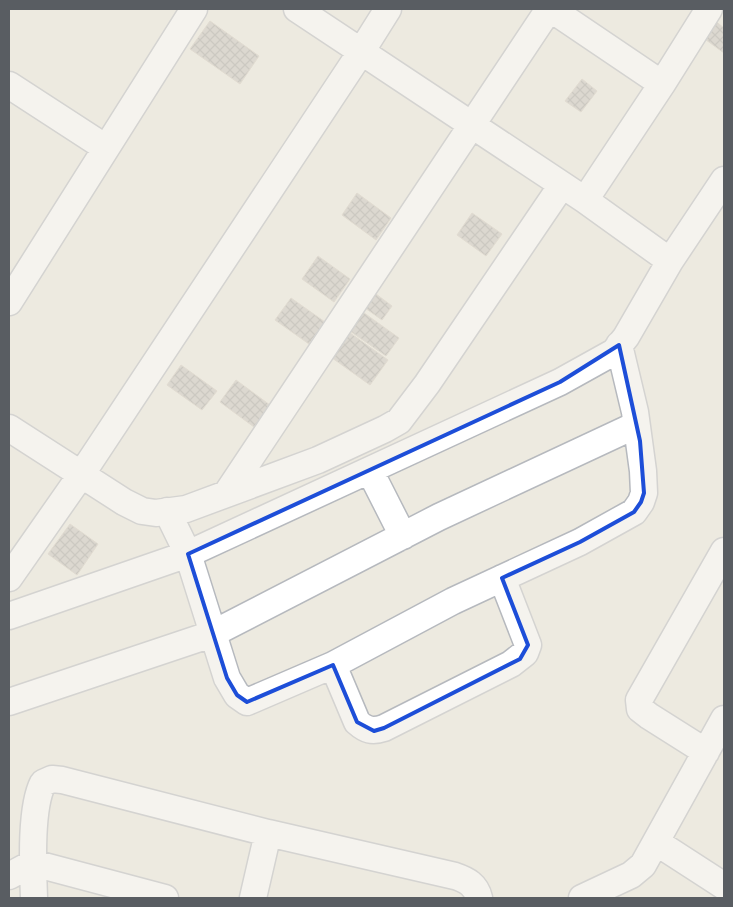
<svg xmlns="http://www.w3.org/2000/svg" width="733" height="907" font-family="Manrope,sans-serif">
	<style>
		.building { fill: url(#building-cross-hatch); stroke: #d2cbbe }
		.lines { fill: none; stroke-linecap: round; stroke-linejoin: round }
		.minor-casing { stroke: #b6b9be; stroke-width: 29 }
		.minor { stroke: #fff; stroke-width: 26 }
		.marked { fill: none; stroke: #1d4ed8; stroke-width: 4; stroke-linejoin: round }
	</style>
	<defs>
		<pattern id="building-cross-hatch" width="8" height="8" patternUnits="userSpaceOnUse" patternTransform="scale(1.25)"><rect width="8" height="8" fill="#c8c4bd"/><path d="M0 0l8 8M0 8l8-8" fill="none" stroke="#a5a29d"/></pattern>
	</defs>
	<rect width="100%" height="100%" fill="#edeae0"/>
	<path class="building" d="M714 20 724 28V53L702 37Z
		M210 21 259 56 240 84 190 49Z
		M582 79 597 91 581 112 565 101Z
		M357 193 391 218 376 240 342 215Z
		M472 213 502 234 486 256 457 235Z
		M318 256 350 279 334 302 302 279Z
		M368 288 392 306 382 320 358 303Z
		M291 298 325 322 309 344 275 320Z
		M360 310 399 338 386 356 347 329Z
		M346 330 388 360 370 385 328 355Z
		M181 365 217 391 202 410 167 385Z
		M236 380 270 405 254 427 220 402Z
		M70 524 98 544 77 575 48 554Z"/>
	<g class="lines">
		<defs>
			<path id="minor" d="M297 9 585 200 670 261 724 180
				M551 9 662 84
				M9 85 106 148
				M585 200 662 84 709 9
				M9 302 194 9
				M9 428 124 502 142 511 156 513 186 509 318 460 385 429 399 421 427 384 562 185
				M370 471 403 536
				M227 493 549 9
				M167 511 188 554 560 382 614 352 626 337 670 261
				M9 578 81 475 361 52 388 9
				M9 616 188 554 227 678 237 695 247 702 333 665 453 601 580 542 634 512 641 502 644 493 643 471 635 412 619 345
				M333 665 357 722C366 730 372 732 384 728L511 664 525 653 528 645 502 578
				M9 702 212 634 439 517 636 425
				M706 752 649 716 640 709 639 700 724 551
				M656 842 724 886
				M9 876 33 863 165 898
				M34 898C33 869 30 808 43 783L52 779 62 780 268 833 455 876C467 880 476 885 479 898
				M253 898 268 833
				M582 898 631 875 643 865 724 719"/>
		</defs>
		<use href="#minor" class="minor-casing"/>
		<use href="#minor" class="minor"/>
	</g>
	<path d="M0 0H733V907H0ZM619 345 640 441 644 493 641 502 634 512 580 542 502 578 528 645 520 659 384 728 374 731 357 722 333 665 247 702 237 695 227 678 188 554 560 382Z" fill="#edeae0" fill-opacity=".55" fill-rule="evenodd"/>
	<path class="marked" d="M619 345 640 441 644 493 641 502 634 512 580 542 502 578 528 645 520 659 384 728 374 731 357 722 333 665 247 702 237 695 227 678 188 554 560 382Z"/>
	<rect width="733" height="907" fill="none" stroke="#595d62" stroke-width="20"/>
</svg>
